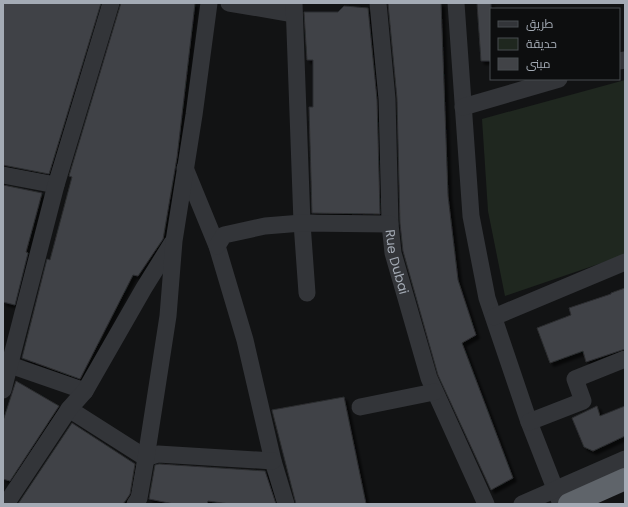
<svg xmlns="http://www.w3.org/2000/svg" width="628" height="507" font-family="Poppins,Cairo,sans-serif">
	<style>
		.green { fill: #1f271f }
		.building { fill: #414347; stroke: #2c2d30; filter: url(#shadow) }
		.lines { fill: none; stroke-linecap: round; stroke-linejoin: round }
		.minor { stroke: #333539; stroke-width: 17 }
		.highway { stroke: #5f646a; stroke-width: 22 }
		.labels { text-anchor: middle; dominant-baseline: central; stroke-width: 3.5; stroke-linejoin: round; paint-order: stroke }
		.street-label { font-size: 13px; fill: #a4abb5; stroke: #0d0e0f }
	</style>
	<defs>
		<filter id="shadow"><feDropShadow dx="3.5" dy="3.5" stdDeviation="1" flood-color="#0009"/></filter>
	</defs>
	<rect width="100%" height="100%" fill="#121314"/>
	<path class="green" d="M625 80V255L505 296 488 211 482 119Z"/>
	<path class="building" d="M3 3H101L49 174 3 165Z
		M121 3H195L177 157 163 239 138 276 133 275 80 379 22 358 47 259 50 260 72 177 69 176Z
		M388 3H441L448 196 458 280 476 335 462 343 513 478 491 490 438 375 403 251 400 223 397 98Z
		M477 3H491V61H481Z
		M344 6 368 8 377 100 380 214 312 213 309 107H313V60H307L304 12H338Z
		M3 185 42 193 26 252 28 253 15 305 3 302Z
		M625 288V349L586 362 583 351 550 363 537 328 571 315 569 308 611 294V293Z
		M16 381 59 406 10 481 3 479V421Z
		M344 397 366 504H296L272 410Z
		M597 406 600 416 625 406V436L593 451 584 447 572 418Z
		M72 423 135 464 130 494 126 500 123 504H18Z
		M159 464 265 471 276 504H230L208 501 207 504H174L149 499 155 465Z"/>
	<g class="lines">
		<g class="minor">
			<path d="M229 3 294 14"/>
			<path d="M294 3 302 223 307 293"/>
			<path id="s1" d="M378 3 387 99 390 224 393 253 429 378 486 504"/>
			<path d="M456 3 471 216 487 298 529 422 561 504"/>
			<path d="M619 61 625 60"/>
			<path d="M463 107 559 79"/>
			<path d="M185 168 217 246 245 340 273 461 286 504"/>
			<path d="M3 175 56 185"/>
			<path d="M217 246 224 235 265 226 302 223 390 224"/>
			<path d="M494 317 625 262"/>
			<path d="M10 365 85 391"/>
			<path d="M3 390 56 185 111 3"/>
			<path d="M360 407 434 392"/>
			<path d="M69 409 146 458 158 454 273 461"/>
			<path d="M529 422 583 401 575 379 625 359"/>
			<path d="M6 504 69 409 85 391 144 288 172 243"/>
			<path d="M135 504 139 498 146 458 168 316 174 241 194 115 209 3"/>
			<path d="M522 504 625 459"/>
		</g>
		<path class="highway" d="M569 504 625 479"/>
	</g>
	<g class="labels">
		<g class="street-label">
			<text stroke="none"><textPath href="#s1" startOffset="260">Rue Dubai</textPath></text>
		</g>
	</g>
	<rect width="628" height="507" fill="none" stroke="#a4abb5" stroke-width="8"/>
	<rect x="490" y="8" width="130" height="72" fill="#0d0e0f" stroke="#494d51"/>
	<rect x="498" y="21" width="20" height="6" fill="#333539" stroke="#494d51"/>
	<text x="526" y="28" font-size="12" fill="#a4abb5">طريق</text>
	<rect x="498" y="38" width="20" height="12" fill="#1f271f" stroke="#494d51"/>
	<text x="526" y="48" font-size="12" fill="#a4abb5">حديقة</text>
	<rect x="498" y="58" width="20" height="12" fill="#414347" stroke="#494d51"/>
	<text x="526" y="68" font-size="12" fill="#a4abb5">مبنى</text>
</svg>
